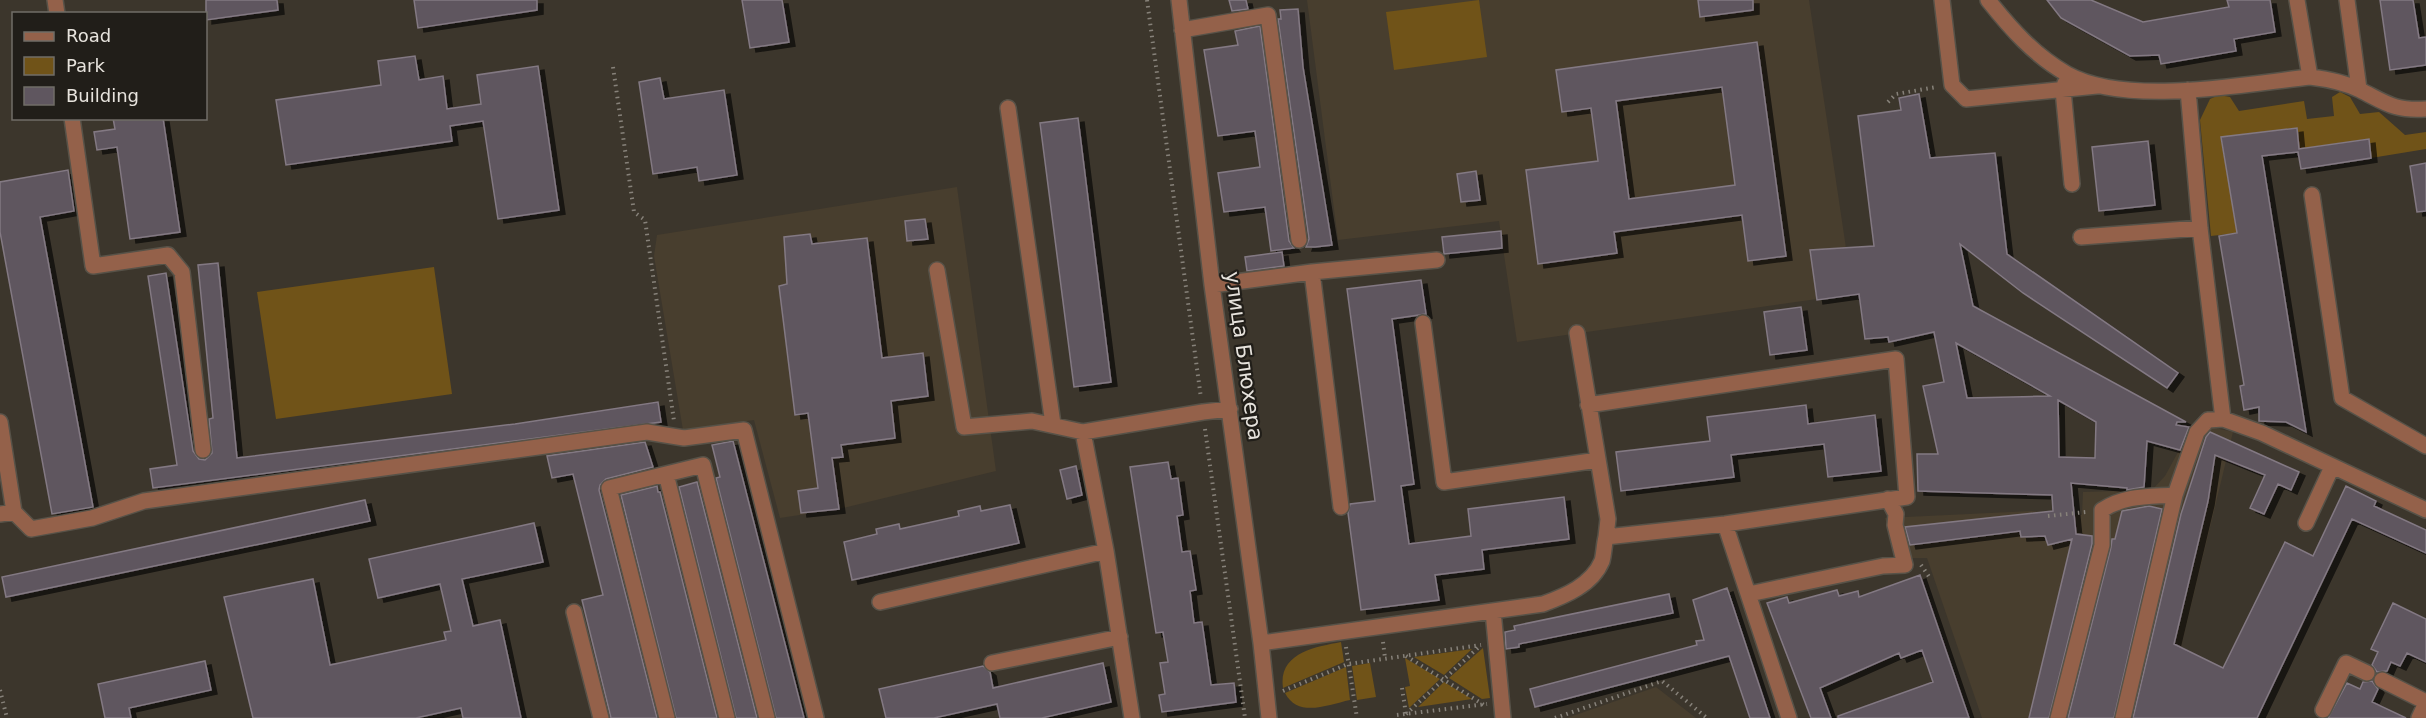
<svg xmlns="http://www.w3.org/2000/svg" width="2426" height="718" font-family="'DejaVu Sans',sans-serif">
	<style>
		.built { fill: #483e2e }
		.green { fill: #705318 }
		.building { fill: #5f565f; stroke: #837983; stroke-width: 1.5; fill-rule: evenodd; filter: url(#shadow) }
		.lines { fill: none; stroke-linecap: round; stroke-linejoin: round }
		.minor-casing { stroke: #575248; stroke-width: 18 }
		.path { stroke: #87827a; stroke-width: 4; stroke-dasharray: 1.5 4.5; stroke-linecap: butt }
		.minor { stroke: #94614a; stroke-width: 15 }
		.labels { text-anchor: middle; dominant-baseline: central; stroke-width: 4.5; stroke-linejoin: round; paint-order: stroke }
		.street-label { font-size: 21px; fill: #e7e3dd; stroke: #211e19 }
	</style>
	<defs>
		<filter id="shadow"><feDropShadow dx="6" dy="4" stdDeviation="0" flood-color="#0009"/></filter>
	</defs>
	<rect width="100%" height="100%" fill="#3c362c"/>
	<path class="built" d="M1307 0H1809L1846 248 1810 251 1817 299 1517 342 1499 221 1338 240Z
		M957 187 996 471 839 509 780 518 754 420 683 430 654 256 657 235Z
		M2194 423 2233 432 2164 718H1982L1927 558H1895L1885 518 2032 511 2053 514 2082 515 2083 492 2152 490 2165 476Z
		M1656 687 1696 718H1567Z"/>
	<path class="green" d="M1479 0 1487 57 1394 70 1386 12Z
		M2340 92 2350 97 2360 114 2379 112 2405 135 2426 132V149L2371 158 2368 139 2299 149 2296 128 2221 137 2237 233 2211 236 2200 120 2210 99 2219 95 2230 97 2239 111 2304 101 2307 119 2334 116 2332 97Z
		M434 267 452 394 276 419 257 292Z
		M1341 642 1344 662 1283 688C1278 653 1315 647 1341 642Z
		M1483 648 1490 698 1482 699 1449 678Z
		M1472 649 1444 675 1414 657Z
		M1405 658 1440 679 1409 708 1405 687 1410 686Z
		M1370 663 1376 697 1357 700 1352 666Z
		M1346 667 1350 700C1327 705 1298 718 1285 693Z
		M1444 682 1472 699 1418 707Z"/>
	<path class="building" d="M206 0H277L278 10 206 20Z
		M414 0H537V10L418 28Z
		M742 0H782L789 42 750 48Z
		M1229 0H1246L1248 9 1232 11Z
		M1698 0H1753V10L1700 17Z
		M2047 0H2091L2143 22 2229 7 2227 0H2270L2275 32 2234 39 2236 51 2161 64 2159 55 2130 56 2061 18Z
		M2380 0H2413L2419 38 2426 37V65L2390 70Z
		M1298 9 1303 67 1332 245 1315 247H1306L1309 239 1278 19H1281L1280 10Z
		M1260 26 1289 241 1294 248 1271 251 1265 207 1224 212 1218 173 1260 167 1255 131 1218 136 1204 50 1238 45 1235 31Z
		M1757 42 1786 256 1748 261 1742 215 1614 232 1617 253 1538 264 1526 170 1598 161 1591 108 1562 112 1556 70ZM1722 87 1735 185 1629 199 1616 101Z
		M415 56 419 80 443 76 447 109 481 104 477 75 538 66 559 210 498 219 483 121 450 126 452 141 286 165 276 100 381 85 378 61Z
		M660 78 664 99 724 90 737 175 699 181 697 167 653 174 639 82Z
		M1919 94 1930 158 1995 153 2007 254 2178 373 2167 388 2023 293 1960 244 1973 306 2186 422H2177L2176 425 2189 427 2180 450 2147 441 2144 487 2127 490V488L2071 483 2076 534 2092 536V544L2049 718H2029L2072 539 2048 545 2045 536 2021 537 2020 531 1910 545 1905 527 2053 511 2052 495 1918 491 1917 454H1938L1923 386 1944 382 1934 332 1889 342 1888 337 1865 339 1859 294 1817 300 1810 250 1874 246 1858 116 1901 110 1899 98ZM1956 343 2050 396 1967 398ZM2058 400 2096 422 2095 458 2059 457Z
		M113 118H163L180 232 130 239 117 147 97 150 94 132 115 129Z
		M1078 118 1111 382 1074 387 1040 123Z
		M2297 128 2299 149 2369 139 2371 158 2301 169 2298 152 2262 156 2306 432 2286 422 2259 421V407L2244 410 2240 386 2244 385 2219 236 2237 233 2221 137Z
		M2148 141 2155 205 2099 211 2092 147Z
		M2426 163V211L2417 212 2410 166Z
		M68 170 74 211 40 217 93 507 52 514 0 232V182Z
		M1476 171 1480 200 1461 202 1457 174Z
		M925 219 928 239 907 241 905 221Z
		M1501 231 1502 248 1444 254 1442 237Z
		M810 234 812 244 867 238 882 358 923 353 928 396 891 401 895 438 841 445 843 457 832 458 839 509 801 513 798 491 818 488 808 413 795 415 779 286 787 284 784 237Z
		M1282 252 1284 266 1247 271 1245 257Z
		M218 263 237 458 515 424 658 402 661 422 153 488 150 469 177 465 148 276 166 273 193 451 199 459 205 460 212 453 209 419 213 418 198 265Z
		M1421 280 1426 314 1392 319 1414 484 1401 486 1409 544 1471 536 1468 509 1564 497 1569 539 1482 550 1484 569 1435 575 1439 600 1361 610 1348 513 1350 504 1375 501 1347 289Z
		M1801 307 1807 350 1770 355 1764 312Z
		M1806 405 1808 424 1875 415 1881 471 1828 477 1824 444 1731 455 1734 477 1621 491 1616 452 1710 441 1707 417Z
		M2210 432 2299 472 2291 490 2278 484 2264 514 2250 508 2265 475 2215 455 2208 501 2174 644 2223 668 2285 542 2313 556 2346 486 2376 501 2374 506 2426 530V553L2352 519 2257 718H2133L2181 514 2206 437Z
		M733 441 804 718H776L716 478 720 477 712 445Z
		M645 442 653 467 606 479 600 485 599 490 657 718H611L582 600 603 595 573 474 552 478 547 456Z
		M1168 462 1171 479 1178 478 1183 515 1177 516 1182 552 1190 551 1196 590 1190 591 1194 623 1202 622 1211 685 1234 683 1236 702 1162 712 1159 695 1165 694 1160 663 1168 662 1163 632 1156 633 1130 467Z
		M1076 466 1082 495 1067 499 1060 470Z
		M697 482 757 718H736L679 487Z
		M657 486 658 492H660L717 718H676L621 495Z
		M365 500 370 521 6 597 2 577Z
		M1010 505 1019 543 852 580 844 542 877 534 876 529 899 524 900 529 959 516 958 511 980 506 981 511Z
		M2149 506 2162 509 2114 718H2068L2111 547 2112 539H2115L2122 511Z
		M534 523 543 562 462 579 473 626 500 620 521 718H463L461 708 416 718H253L224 597 313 579 330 665 446 640 444 632 451 631 440 584 378 598 369 559Z
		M1920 575 1969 718H1838V716L1933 682 1922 650 1901 658 1899 653 1820 688 1831 718H1811L1767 603 1787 597 1789 603 1837 590 1839 596 1858 591 1859 597Z
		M1727 588 1770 718H1750L1729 656 1535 707 1530 689 1697 645 1696 641 1704 640 1693 600Z
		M1669 594 1673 613 1519 644V647L1506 649 1505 632 1515 630 1514 626Z
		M2393 603 2426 619V662L2407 653 2400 666 2391 662 2387 671 2377 672 2372 665 2378 652 2371 649Z
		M205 661 211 690 129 708 131 718H105L98 684Z
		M1103 663 1111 702 1042 718H1000L997 704 934 718H886L879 689 983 666 990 672 993 688Z
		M2372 681 2378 689 2372 702 2406 718H2328L2347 683 2360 689 2363 682Z"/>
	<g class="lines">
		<defs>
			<path id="minor" d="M55 0 57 14
				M1179 0 1212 285 1261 643 1269 718
				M1942 0 1952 85 1966 99 2097 86
				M1988 0C2011 29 2034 55 2067 74 2127 107 2244 84 2310 77 2327 79 2344 82 2360 90 2386 103 2394 111 2426 109
				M2297 0 2310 77
				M2347 0 2359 89
				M1182 30 1268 15 1299 240
				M2065 83 2063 90 2072 184
				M2188 90 2200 228 2223 419
				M1008 108 1053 424
				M72 118 93 266 168 255 182 272 203 450
				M2312 195 2342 398 2426 446
				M2081 237 2200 228
				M937 270 964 427 1032 421 1083 432 1203 412 1230 409
				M1312 272 1341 507
				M1212 285 1312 272 1437 260
				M1423 323 1444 482 1598 460
				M1577 333 1608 519 1606 537
				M0 422 14 512 0 514
				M1083 432 1106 551 1132 718
				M666 474 727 718
				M14 512 31 529 92 518 144 501 647 432 684 438 744 430 816 718
				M2306 523 2332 467
				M1725 524 1789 718
				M1749 594 1883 566 1905 565 1895 525 1896 514 1888 499
				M880 602 1106 551
				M1493 611 1503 718
				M574 612 601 718
				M1261 643 1543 604C1565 596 1592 585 1602 561 1604 554 1604 545 1606 537L1725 524 1907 497 1896 359 1588 405
				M992 663 1120 637
				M2382 680 2426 702
				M2323 710 2346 663 2367 673
				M667 718 609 488 703 465 767 718
				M2058 718 2102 545V510C2125 495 2149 497 2175 495
				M2123 718 2175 495 2197 432 2208 420 2223 419 2262 433 2426 510
				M2419 718 2426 703"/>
		</defs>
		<use href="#minor" class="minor-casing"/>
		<path class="path" d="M1147 0 1201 398
			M613 67 634 212 645 220 674 421
			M1888 102 1896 94 1937 87
			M1205 429 1245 718
			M2048 516 2086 512
			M1921 565 1930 578
			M1383 642 1385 658
			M1346 647 1357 718
			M1406 656 1484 705
			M1402 688 1406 714
			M0 690 7 718
			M1283 691 1348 664 1481 645
			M1406 714 1480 646
			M1397 715 1487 704
			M1555 718 1662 681 1707 718"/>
		<use href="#minor" class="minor"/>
	</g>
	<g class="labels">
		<g class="street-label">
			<text transform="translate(1244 356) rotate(82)">улица Блюхера</text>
		</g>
	</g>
	<rect x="12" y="12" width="195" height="108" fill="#211e19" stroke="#706d67" stroke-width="1.5"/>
	<rect x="24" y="32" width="30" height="9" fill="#94614a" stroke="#706d67" stroke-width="1.5"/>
	<text x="66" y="42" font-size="18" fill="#e7e3dd">Road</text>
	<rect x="24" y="57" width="30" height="18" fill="#705318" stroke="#706d67" stroke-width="1.5"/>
	<text x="66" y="72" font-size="18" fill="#e7e3dd">Park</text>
	<rect x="24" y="87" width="30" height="18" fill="#5f565f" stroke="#706d67" stroke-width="1.5"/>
	<text x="66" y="102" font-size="18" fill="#e7e3dd">Building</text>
</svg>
